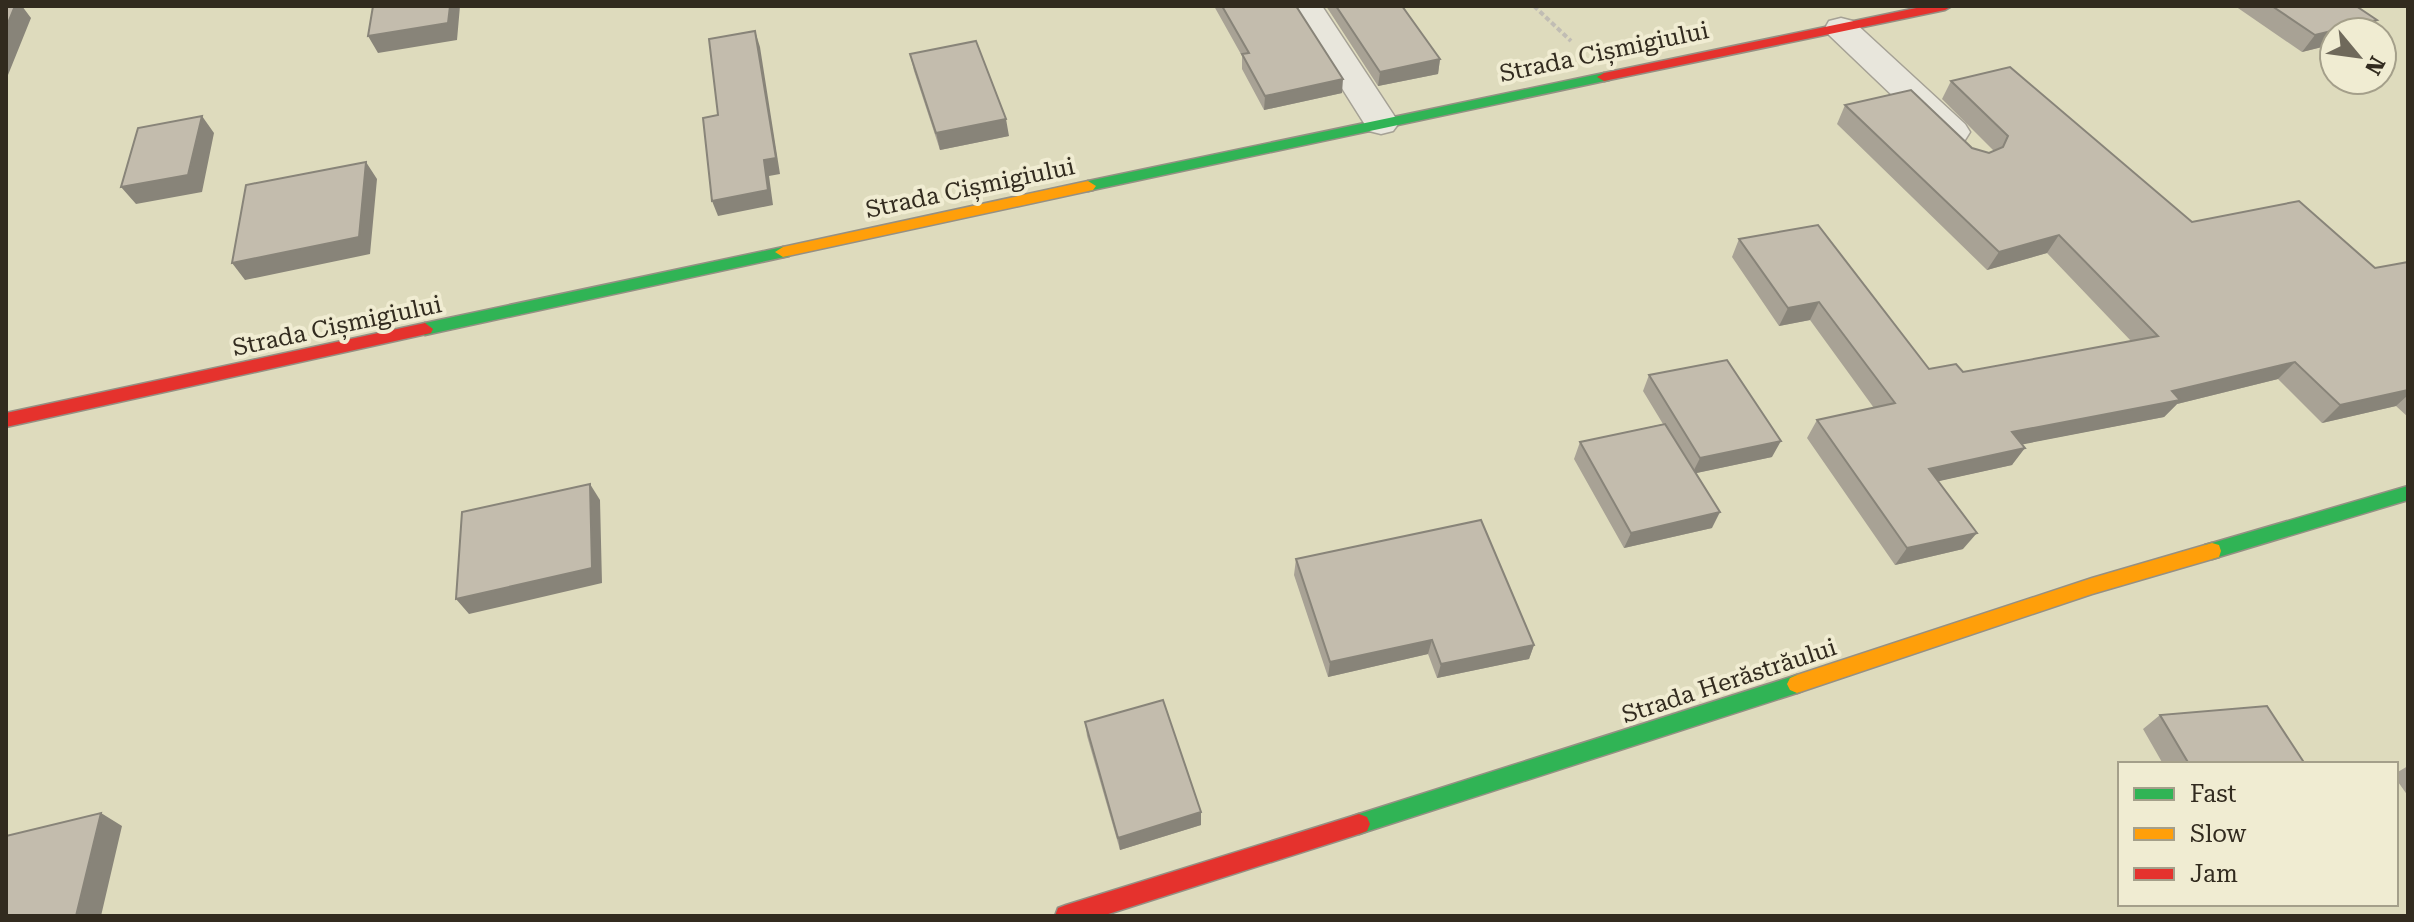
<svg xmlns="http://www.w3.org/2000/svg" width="2414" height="922" font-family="'Roboto Serif',serif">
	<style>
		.farmland { fill: #dedbbd; fill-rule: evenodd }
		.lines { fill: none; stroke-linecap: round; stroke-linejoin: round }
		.street-casing { stroke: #a5a195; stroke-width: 3 }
		.fast-casing { stroke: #959084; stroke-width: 3 }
		.slow-casing { stroke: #959084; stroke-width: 3 }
		.jam-casing { stroke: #959084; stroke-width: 3 }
		.path { stroke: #c1bdb4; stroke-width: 4; stroke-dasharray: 5 3; stroke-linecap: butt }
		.street { fill: #e8e6dc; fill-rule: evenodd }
		.fast { fill: #30b455; fill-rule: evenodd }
		.slow { fill: #ff9f0a; fill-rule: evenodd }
		.jam { fill: #e5322d; fill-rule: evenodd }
		.wall { fill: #a8a295 }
		.shaded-wall { fill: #888479 }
		.building { fill: #c3bcad; stroke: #888479; stroke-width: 2 }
		.labels { text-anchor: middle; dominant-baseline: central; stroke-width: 8; stroke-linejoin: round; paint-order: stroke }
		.street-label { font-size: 24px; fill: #322b1f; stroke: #f0ecd2 }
	</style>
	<rect width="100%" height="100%" fill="#e0dccb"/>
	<path class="farmland" d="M6 6H2408V916H6ZM2334 32H2382V80H2334ZM2120 764H2396V904H2120Z"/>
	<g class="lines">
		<defs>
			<path id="street" d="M1290 6H1322L1399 123 1393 131 1381 134 1369 131Z
				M1841 18 1853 21 1965 124 1970 132 1965 140 1952 143 1939 140 1829 35 1825 28 1829 21Z"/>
			<path id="fast" d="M1604 73 1611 77 1609 80 1088 191 1080 186 1088 181Z
				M783 247 789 248 791 252 789 256 425 335 417 329 425 323Z
				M2408 486V500L2212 559 2205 557 2203 551 2205 545 2212 543Z
				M1797 675 1804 678 1807 684 1804 690 1797 693 1359 834 1351 831 1348 824 1351 817 1359 814Z"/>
			<path id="slow" d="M1088 181 1096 186 1093 190 783 257 775 252 783 247Z
				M2212 543 2219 545 2221 551 2219 557 2092 594 1797 693 1790 690 1787 684 1790 678 1797 675 2092 578Z"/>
			<path id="jam" d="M1926 6H1952L1945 10 1604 81 1597 77 1604 73Z
				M425 323 433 329 431 333 6 427V413Z
				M1359 814 1367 817 1370 824 1367 831 1359 834 1102 916H1055L1058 908 1066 905Z"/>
		</defs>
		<use href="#street" class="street-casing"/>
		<use href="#fast" class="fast-casing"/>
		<use href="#slow" class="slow-casing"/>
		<use href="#jam" class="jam-casing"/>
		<path class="path" d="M1534 6 1571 41"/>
		<use href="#street" class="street"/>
		<use href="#fast" class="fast"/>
		<use href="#slow" class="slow"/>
		<use href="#jam" class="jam"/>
	</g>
	<path class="wall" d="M1214 6H1296L1342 93 1264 110 1242 69V56Z
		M1326 6H1402L1440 59 1438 74 1378 86Z
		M2235 6H2356L2334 32V44L2302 52Z
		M910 54 1009 136 940 150 914 71Z
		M1951 81 2192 222 2375 268 2408 262V417L2396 406 2322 423 2278 379 2177 404 2164 417 2022 444 2012 465 1938 481 1963 549 1895 565 1807 438 1817 420 1874 408 1810 320 1779 326 1732 257 1739 239 1929 369 1963 372 2131 341 2047 253 1987 270 1837 124 1845 105 1972 148 1989 153 1994 151 1942 99Z
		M1649 375 1772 457 1696 473 1712 528 1624 548 1574 459 1580 442 1663 424 1643 391Z
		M1296 559 1534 645 1529 659 1437 678 1428 654 1328 677 1294 575Z
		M2160 715 2305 764H2163L2143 729Z
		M1085 722 1201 825 1120 850 1087 736Z
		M2408 766V796L2396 779V773Z"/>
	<path class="shaded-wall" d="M15 6H22L31 18 8 75H6V28Z
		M450 6H460L457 40 378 53 368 36Z
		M2377 20 2368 32H2334V44L2302 52 2315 35Z
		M755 31 760 47 780 174 769 176 773 205 718 216 712 201Z
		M1440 59 1438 74 1378 86 1380 72Z
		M1343 79 1342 93 1264 110 1265 96Z
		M202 116 214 133 202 192 136 204 121 187Z
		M1006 119 1009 136 940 150 936 133Z
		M366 162 377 179 370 254 245 280 232 263Z
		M2059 235 2047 253 1987 270 1999 252Z
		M1819 302 1810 320 1779 326 1788 308Z
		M2295 362 2278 379 2177 404 2164 417 1999 449 2012 432 2172 391Z
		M2408 390V395L2396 406 2322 423 2340 405Z
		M1781 441 1772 457 1692 474 1700 458Z
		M2025 448 2012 465 1917 486 1929 469Z
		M590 484 600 500 602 583 469 614 456 599Z
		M1720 512 1712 528 1624 548 1631 533Z
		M1977 533 1963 549 1895 565 1907 548Z
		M1432 640 1428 654 1328 677 1330 662Z
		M1534 645 1529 659 1437 678 1441 664Z
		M1201 812V825L1120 850 1118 838Z
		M101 813 122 826 101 916H76Z"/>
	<path class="building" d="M6 6H15L6 28Z
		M373 6H450L448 23 368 36Z
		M1222 6H1296L1343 79 1265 96 1242 54 1249 53Z
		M1336 6H1402L1440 59 1380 72Z
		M2272 6H2356L2377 20 2315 35Z
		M755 31 776 158 764 160 768 190 712 201 703 118 718 115 709 39Z
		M976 41 1006 119 936 133 910 54Z
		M2010 67 2192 222 2299 201 2375 268 2408 262V390L2340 405 2295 362 2172 391 2180 400 2012 432 2025 448 1929 469 1977 533 1907 548 1817 420 1895 403 1819 302 1788 308 1739 239 1818 225 1929 369 1956 364 1963 372 2158 336 2059 235 1999 252 1845 105 1911 90 1972 148 1989 153 2003 147 2008 136 1951 81Z
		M202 116 188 175 121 187 138 128Z
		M366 162 359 237 232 263 246 185Z
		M1727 360 1781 441 1700 458 1649 375Z
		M1665 424 1720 512 1631 533 1580 442Z
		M590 484 592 568 456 599 462 512Z
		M1481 520 1534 645 1441 664 1432 640 1330 662 1296 559Z
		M1163 700 1201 812 1118 838 1085 722Z
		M2267 706 2305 764H2189L2160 715Z
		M101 813 76 916H6V836Z"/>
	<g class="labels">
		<g class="street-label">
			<text transform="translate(1604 52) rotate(-12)">Strada Cișmigiului</text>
			<text transform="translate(970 188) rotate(-12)">Strada Cișmigiului</text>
			<text transform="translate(337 326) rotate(-12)">Strada Cișmigiului</text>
			<text transform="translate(1729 681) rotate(-18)">Strada Herăstrăului</text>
		</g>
	</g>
	<rect width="2414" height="922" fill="none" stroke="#322b1f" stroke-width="16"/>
	<rect x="2118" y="762" width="280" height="144" fill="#f0ecd2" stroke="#a49f8a" stroke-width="2"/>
	<rect x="2134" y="788" width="40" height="12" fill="#30b455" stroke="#a49f8a" stroke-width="2"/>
	<text x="2190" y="802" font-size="24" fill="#322b1f">Fast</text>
	<rect x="2134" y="828" width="40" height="12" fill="#ff9f0a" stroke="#a49f8a" stroke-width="2"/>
	<text x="2190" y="842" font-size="24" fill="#322b1f">Slow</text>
	<rect x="2134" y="868" width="40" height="12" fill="#e5322d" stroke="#a49f8a" stroke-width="2"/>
	<text x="2190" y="882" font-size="24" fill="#322b1f">Jam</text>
	<g transform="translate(2358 56) rotate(119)"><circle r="38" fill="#f0ecd2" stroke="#a49f8a" stroke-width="2"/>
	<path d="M0-6L14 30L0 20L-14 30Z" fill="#6f695b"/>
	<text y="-12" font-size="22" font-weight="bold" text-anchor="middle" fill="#322b1f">N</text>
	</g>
</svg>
